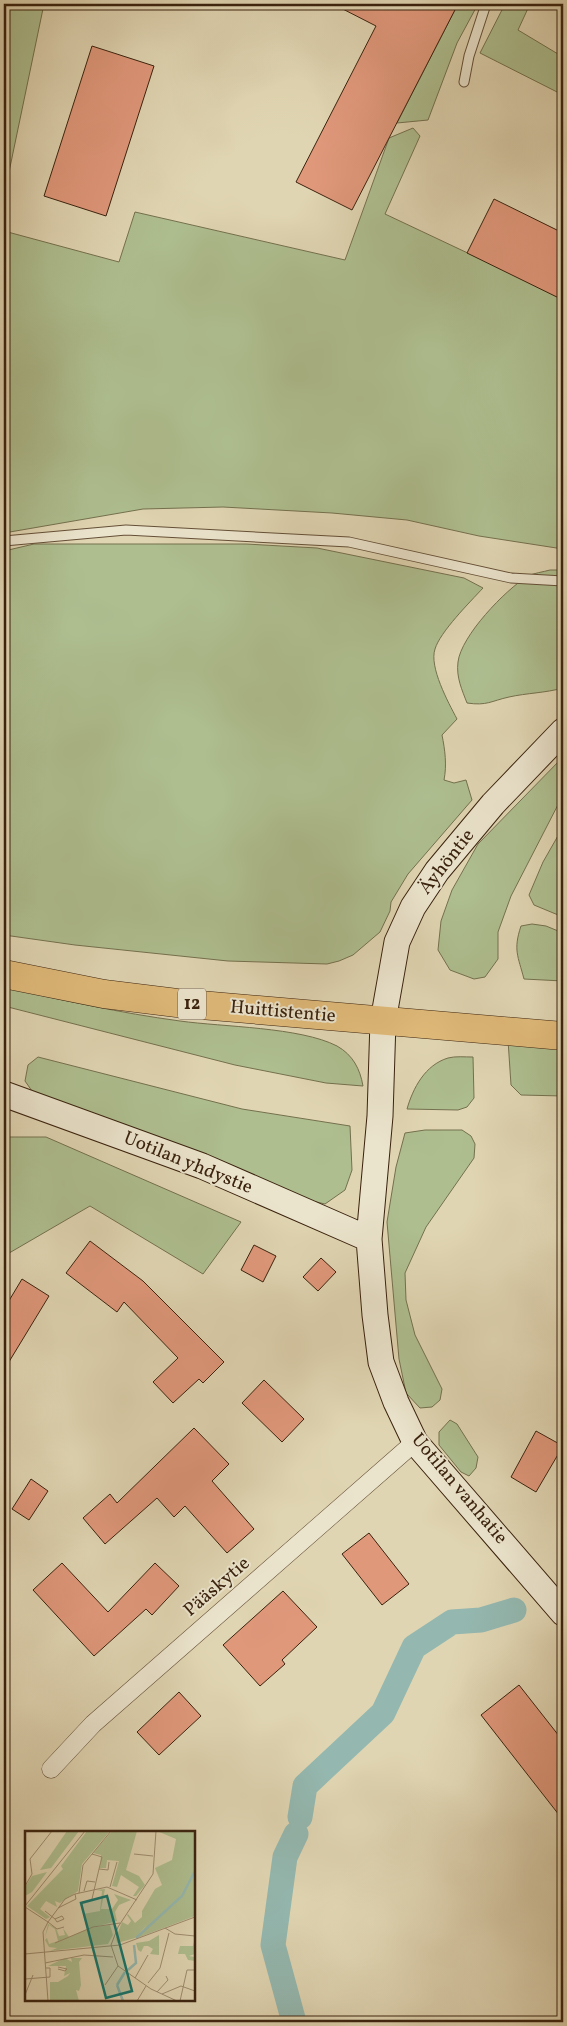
<svg xmlns="http://www.w3.org/2000/svg" width="567" height="2026" font-family="Vollkorn,serif">
	<style>
		.green { fill: #aebe8f; stroke: #74704e }
		.lines { fill: none; stroke-linecap: round; stroke-linejoin: round }
		.canal { stroke: #94b8b0; stroke-width: 25 }
		.building { fill: #e0987b; stroke: #3a220e }
		.service-casing { stroke: #644f37; stroke-width: 11 }
		.minor-casing { stroke: #644f37; stroke-width: 19 }
		.secondary-casing { stroke: #3a220e; stroke-width: 27 }
		.trunk-casing { stroke: #3a220e; stroke-width: 29 }
		.service { stroke: #ebe4cd; stroke-width: 9 }
		.minor { stroke: #ebe4cd; stroke-width: 18 }
		.secondary { stroke: #ebe4cd; stroke-width: 25 }
		.trunk { stroke: #e0ba79; stroke-width: 28 }
		.labels { text-anchor: middle; dominant-baseline: central; stroke-width: 4; stroke-linejoin: round; paint-order: stroke }
		.shield { fill: #ebe4cd; stroke: #6f5c47; stroke-width: 1 }
		.shield-label { font-size: 18px; font-weight: bold; fill: #3a220e }
		.street-label { font-size: 19px; fill: #3a220e; stroke: #ebe4cd }
		.inset-river { fill: none; stroke: #94b8b0; stroke-width: 2.5 }
		.inset-road { fill: none; stroke: #9e8d70; stroke-width: 1 }
		.view { fill: #0f766e; fill-opacity: 0.15; stroke: #0f766e; stroke-width: 2.5 }
		.inset-edge { fill: none; stroke: #3a220e; stroke-width: 2.5 }
	</style>
	<rect width="100%" height="100%" fill="#e0d5b2"/>
	<filter id="stains"><feTurbulence type="fractalNoise" baseFrequency=".004" numOctaves="4"/><feColorMatrix values="0 0 0 0 .2 0 0 0 0 .09 0 0 0 0 .02 0 0 0 .5 -.17"/></filter>
	<radialGradient id="worn" r=".72"><stop offset=".6" stop-color="#630" stop-opacity="0"/><stop offset="1" stop-color="#630" stop-opacity=".3"/></radialGradient>
	<path class="green" d="M4 4H44L4 196Z
		M458 4H478L457 43 428 120 397 123Z
		M505 4H530L518 30 563 57V95L480 53Z
		M413 128 420 136 385 214 563 298V549L479 536 407 520 332 513 223 507 143 509 4 533V231L119 262 135 212 345 260 389 138Z
		M34 544H246L317 548 464 578 483 588C470 602 440 632 435 649 429 667 448 702 457 719L442 735C445 750 447 765 444 780L454 783 466 780 472 800 408 874 391 902 390 911 380 932 353 955 339 961 327 964 228 961 75 945 4 935V551Z
		M550 570H563V688C545 693 527 693 509 697 491 701 487 706 467 703 462 690 456 677 458 662 461 636 505 590 528 576 534 573 543 572 550 570Z
		M563 757V795L511 896 498 932V959L485 977 474 979 450 970 438 950 441 921 452 890 478 844Z
		M563 827V917L534 905 529 895 543 862Z
		M532 924 546 926 563 933V981L524 979C518 956 513 950 521 926Z
		M4 987C62 1000 120 1013 180 1021 223 1027 300 1027 337 1046 353 1055 360 1069 363 1086L326 1083 235 1065 4 1006Z
		M508 1040 563 1044V1096L521 1095 511 1085Z
		M38 1057 242 1109 350 1126 352 1170 345 1190 325 1204 300 1198 179 1147 32 1091 25 1081 28 1065Z
		M473 1057 474 1098 467 1107 458 1110 407 1109C413 1088 425 1065 448 1058 455 1056 465 1057 473 1057Z
		M425 1130H462L471 1136 475 1144 474 1158 426 1227 405 1273 406 1300 415 1335 442 1389 440 1400 432 1407 420 1408 406 1393 399 1359 387 1222 396 1167 405 1133Z
		M4 1137H46L241 1222 203 1274 90 1206 4 1256Z
		M450 1420 457 1424 478 1457 476 1468 469 1476 461 1472 439 1445V1432Z"/>
	<g class="lines">
		<path class="canal" d="M300 1817 305 1786 383 1713 414 1647 452 1622 481 1620 514 1610
			M294 2022 273 1945 285 1857 296 1834"/>
	</g>
	<path class="building" d="M333 4H458L352 210 296 182 376 26Z
		M92 46 154 66 106 216 44 196Z
		M494 199 563 233V300L467 253Z
		M90 1241 143 1281 224 1362 203 1383 199 1379 173 1403 153 1382 178 1358 124 1302 117 1312 66 1273Z
		M254 1245 276 1256 263 1282 241 1270Z
		M321 1258 336 1272 318 1291 303 1277Z
		M22 1279 49 1296 4 1370V1309Z
		M264 1380 304 1419 282 1442 242 1403Z
		M194 1428 229 1464 212 1481 254 1529 227 1553 185 1506 174 1517 157 1498 105 1544 83 1518 110 1494 117 1503Z
		M536 1431 563 1446 536 1492 511 1477Z
		M31 1479 48 1491 29 1520 12 1509Z
		M369 1533 409 1584 382 1605 342 1554Z
		M62 1563 108 1612 155 1563 179 1586 152 1615 146 1609 94 1656 33 1590Z
		M283 1591 317 1627 282 1660 285 1664 260 1686 223 1645Z
		M519 1685 563 1741V1820L481 1715Z
		M179 1692 201 1716 159 1755 137 1732Z"/>
	<g class="lines">
		<defs>
			<path id="service" d="M464 82 469 56 486 4
				M4 541 126 530 349 542 511 578 563 581"/>
			<path id="minor" d="M51 1769 93 1724 415 1442"/>
			<path id="secondary" d="M563 731 493 804 437 871 413 907 397 942 383 1021 380 1116 369 1239 375 1315 381 1362 396 1402 415 1442 563 1613
				M4 1094 202 1166 369 1239"/>
			<path id="trunk" d="M4 974 104 994 177 1003 563 1036"/>
		</defs>
		<use href="#service" class="service-casing"/>
		<use href="#minor" class="minor-casing"/>
		<use href="#secondary" class="secondary-casing"/>
		<use href="#trunk" class="trunk-casing"/>
		<use href="#service" class="service"/>
		<use href="#minor" class="minor"/>
		<use href="#secondary" class="secondary"/>
		<use href="#trunk" class="trunk"/>
	</g>
	<g class="labels">
		<rect class="shield" x="178" y="988.5" width="28" height="31" rx="4"/>
		<g class="shield-label">
			<text x="192" y="1004">12</text>
		</g>
		<g class="street-label">
			<text transform="translate(447 862) rotate(-52)">Äyhöntie</text>
			<text transform="translate(283 1012) rotate(5)">Huittistentie</text>
			<text transform="translate(188 1163) rotate(22)">Uotilan yhdystie</text>
			<text transform="translate(459 1489) rotate(50)">Uotilan vanhatie</text>
			<text transform="translate(217 1587) rotate(-41)">Pääskytie</text>
		</g>
	</g>
	<g transform="translate(25 1831)">
		<rect width="170" height="170" fill="#e0d5b2"/>
		<path d="M42 0H54L26 37 15 39ZM62 0H85L57 33 53 60 35 72 30 70 32 76 21 70 15 78 25 86 21 88 2 75 38 38 36 35ZM87 0H112L101 39 114 45 120 54 111 65H108L114 56 96 44 92 56 87 55 94 30 82 29 81 37H75L76 24 68 22ZM132 0H170V85L112 107 122 94 110 107 92 112 91 106 89 112 97 91 103 94 106 90 102 84 103 83 110 92 117 86V80L130 58 137 54 130 37 147 29 151 8ZM22 41 7 61 0 65V56L7 45ZM80 58 76 78H87L93 69 89 63 106 69 94 74 90 81 92 90 62 98 55 71H58V83L75 80 77 60 71 59ZM23 93 31 97 34 105 40 104 38 97 44 106 64 97 85 94 88 104 83 113 25 120 32 117 24 116 20 109 22 107 24 113 33 110 30 98 24 94 20 106ZM134 104V124L125 123 128 118 123 115H119L116 121 113 119 111 112 124 110ZM170 106V123L164 125 170 126V130L163 129 160 123H153L155 115H168ZM40 127 47 131 46 127H57L54 131 56 154 54 160 51 159 54 170 25 169V151H33L43 145 45 142 39 145 41 135H23Z" fill="#aebe8f"/>
		<path class="inset-river" d="M111 107 157 65 170 40M103 139 111 132 109 114M92 154 98 170M92 154 100 141"/>
		<path class="inset-road" d="M131 0 128 43 93 96 86 114 93 135 126 158 152 170M67 23 77 26 74 38M109 23 128 25M0 55 7 43 5 28 27 0M85 56 92 31M59 60 62 50 70 51M54 62 58 34 86 0M67 68 74 38 83 39 84 31M0 75 60 0M0 76 23 91 18 101 23 170M33 77 51 68 50 63M20 80 30 88 37 85 39 88 32 91 30 88M39 96 32 98 23 91 40 68 50 63 82 56 112 69M140 97 150 103 170 105M30 112 68 96 95 92M0 123 95 114 170 86M20 132 59 124 88 126M33 136 42 138 40 140 33 138M110 147 123 124M0 148 25 146V137H21M123 152 135 137 144 102M80 154 93 135M132 161 143 149 141 145M137 163 156 155 170 160M0 164 8 144M112 170 121 155M155 170 162 139H170"/>
		<path class="view" d="M82 65 107 160 81 167 56 72Z"/>
		<rect width="170" height="170" class="inset-edge"/>
	</g>
	<rect width="567" height="2026" fill="none" stroke="#e0d5b2" stroke-width="20"/>
	<rect x="5" y="5" width="557" height="2016" fill="none" stroke="#3a220e" stroke-width="2.5"/>
	<rect x="10" y="10" width="547" height="2006" fill="none" stroke="#3a220e"/>
	<rect width="100%" height="100%" filter="url(#stains)"/>
	<rect width="100%" height="100%" fill="url(#worn)"/>
</svg>
